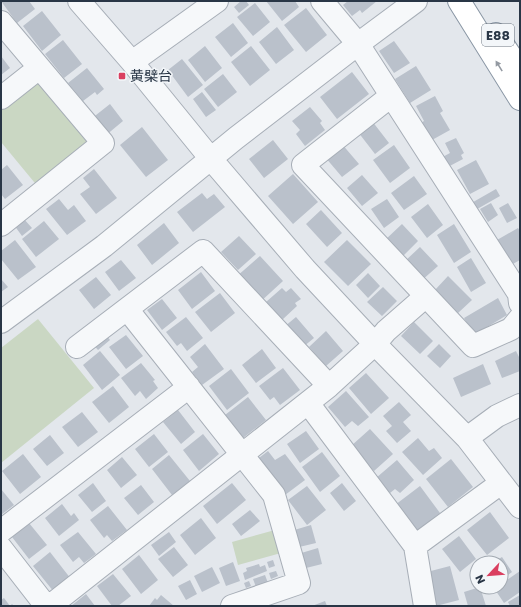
<svg xmlns="http://www.w3.org/2000/svg" width="521" height="607" font-family="Poppins,'Noto Sans JP',sans-serif">
	<style>
		.green { fill: #cad7c3 }
		.building { fill: #bac1cb }
		.lines { fill: none; stroke-linecap: round; stroke-linejoin: round }
		.minor-casing { stroke: #a7aeb7; stroke-width: 24 }
		.highway-casing { stroke: #8996a4; stroke-width: 24 }
		.minor { stroke: #f6f8fa; stroke-width: 22 }
		.highway { stroke: #fff; stroke-width: 22 }
		.oneway { fill: #949aa2 }
		.poi-dot { fill: #da3f60; stroke: #f3f6f9; stroke-width: 1.5 }
		.labels { text-anchor: middle; dominant-baseline: central; stroke-width: 3; stroke-linejoin: round; paint-order: stroke }
		.shield { fill: #f3f6f9; stroke: #66707c; stroke-width: 1 }
		.shield-label { font-size: 13px; font-weight: bold; fill: #293646 }
		.poi-label { font-size: 14px; fill: #293646; stroke: #f3f6f9; text-anchor: start }
	</style>
	<rect width="100%" height="100%" fill="#e3e7ec"/>
	<path class="green" d="M36 77 95 145 39 188 1 142V104Z
		M38 319 94 388 1 463V348Z
		M275 530 281 553 238 565 232 542Z"/>
	<path class="building" d="M1 1H29L35 9 17 23Z
		M241 1H246L249 5 239 13 234 7Z
		M266 1H295L299 7 282 21Z
		M348 1H377L362 13 360 10 352 16 343 5Z
		M255 3 270 22 253 36 237 17Z
		M306 8 327 35 306 52 284 25Z
		M42 11 61 35 42 51 23 26Z
		M233 23 248 43 231 57 215 37Z
		M277 27 294 50 276 64 259 42Z
		M63 40 82 64 64 78 45 54Z
		M394 41 410 63 394 73 379 51Z
		M205 46 222 68 205 82 188 60Z
		M251 46 270 70 250 86 231 62Z
		M1 56 10 68 1 75Z
		M182 59 203 85 188 97 168 70Z
		M416 66 431 90 410 103 395 79Z
		M87 68 104 89 97 95 95 92 83 101 68 83Z
		M352 72 369 94 337 119 320 97Z
		M223 74 237 92 218 107 204 89Z
		M202 92 216 110 206 117 193 99Z
		M435 96 443 111 440 113 450 130 432 140 421 123 424 121 416 106Z
		M110 104 123 121 105 136 91 119Z
		M310 107 322 121 320 123 325 130 305 146 296 134 300 130 292 121Z
		M372 121 389 143 375 154 358 132Z
		M142 127 168 160 146 177 120 145Z
		M456 138 464 153 461 155 463 159 444 169 439 159 450 153 445 143Z
		M273 140 288 159 264 178 249 159Z
		M341 143 359 164 342 177 325 157Z
		M394 145 410 168 390 183 373 160Z
		M476 160 489 184 470 194 457 170Z
		M7 165 23 185 5 199 1 194V170Z
		M94 169 117 198 96 214 80 194 90 187 83 178Z
		M293 174 318 202 293 224 268 196Z
		M362 175 378 193 362 206 347 188Z
		M414 176 427 194 404 210 391 193Z
		M496 189 500 196 472 212 468 205Z
		M202 193 207 199 214 194 225 207 193 232 177 212Z
		M59 199 68 210 74 205 86 221 67 235 46 209Z
		M387 199 399 217 384 228 371 209Z
		M491 203 498 215 488 222 480 209Z
		M508 203 517 218 507 223 499 208Z
		M428 204 443 225 427 238 411 217Z
		M321 210 342 233 327 247 306 224Z
		M23 218 32 228 22 236 14 225Z
		M44 221 59 239 36 257 22 239Z
		M164 223 179 243 152 265 137 245Z
		M402 224 418 241 400 259 384 241Z
		M454 224 471 252 454 263 437 235Z
		M518 228 520 231V260L511 265 497 240Z
		M239 236 256 254 238 270 221 252Z
		M15 240 36 267 18 280 1 259V251Z
		M347 240 371 264 348 286 324 262Z
		M420 247 438 266 421 281 404 262Z
		M260 256 283 281 259 303 236 277Z
		M471 258 486 283 471 292 457 267Z
		M121 260 136 278 119 291 105 272Z
		M201 272 215 291 192 309 178 290Z
		M368 273 380 286 368 298 356 285Z
		M448 276 472 300 458 313 435 290Z
		M96 277 111 295 94 309 79 290Z
		M1 279 8 287 1 292Z
		M383 287 397 301 382 316 367 302Z
		M282 288 286 292 291 288 301 299 295 303 297 306 282 320 266 302Z
		M220 293 235 313 211 332 195 312Z
		M498 298 507 315 474 335 464 318Z
		M162 299 177 318 162 330 147 310Z
		M186 317 203 338 187 351 181 343 177 346 166 332Z
		M296 317 314 338 303 347 284 327Z
		M414 322 433 341 420 354 401 336Z
		M326 331 343 351 326 366 309 347Z
		M104 332 110 340 98 350 91 342Z
		M126 335 143 356 126 369 109 347Z
		M205 344 224 369 202 385 192 372 198 367 190 357Z
		M439 344 451 356 440 368 427 356Z
		M262 349 276 368 256 383 242 365Z
		M100 351 120 375 102 390 83 365Z
		M516 351 520 359V371L502 378 495 361Z
		M141 363 155 380 153 381 158 388 146 399 140 391 135 396 121 378Z
		M483 364 491 384 461 397 453 378Z
		M283 368 300 390 280 405 274 397 270 400 259 386Z
		M231 369 249 393 227 410 209 386Z
		M366 373 389 398 371 414 349 388Z
		M113 386 129 407 109 423 92 402Z
		M346 391 369 417 358 426 352 421 345 427 328 407Z
		M248 397 266 420 243 438 225 415Z
		M399 402 411 415 403 422 411 431 397 443 386 431 392 426 383 416Z
		M178 410 195 432 181 444 163 422Z
		M82 412 98 432 78 447 62 427Z
		M370 429 393 454 374 471 351 446Z
		M306 431 319 449 300 463 287 444Z
		M154 434 168 452 149 467 135 449Z
		M203 434 219 454 199 471 183 450Z
		M50 435 64 453 47 466 33 449Z
		M418 438 429 451 434 448 442 458 423 475 402 452Z
		M268 451 275 460 285 454 305 480 285 495 255 461Z
		M322 452 340 476 320 492 302 467Z
		M23 454 41 477 20 494 2 471Z
		M169 455 190 481 172 495 152 469Z
		M122 457 137 475 121 488 107 470Z
		M451 459 473 487 448 507 426 479Z
		M397 460 414 480 400 493 395 489 390 493 376 478Z
		M93 483 106 501 92 512 78 495Z
		M232 483 246 500 217 524 203 506Z
		M342 483 356 501 344 511 330 493Z
		M141 485 154 502 138 515 124 498Z
		M307 486 326 510 307 525 288 500Z
		M420 486 440 513 416 532 395 505Z
		M1 489 14 505 1 515Z
		M62 504 71 516 74 513 79 520 59 536 45 518Z
		M108 506 127 530 112 541 107 535 104 538 90 520Z
		M250 510 260 521 241 536 232 524Z
		M490 512 509 538 487 555 467 530Z
		M201 518 216 538 195 555 180 535Z
		M29 523 47 545 29 559 12 537Z
		M311 525 316 543 295 548 291 531Z
		M78 532 96 554 84 563 79 557 73 562 60 545Z
		M169 532 176 542 159 556 151 545Z
		M459 536 476 559 460 572 442 549Z
		M174 547 188 565 173 577 158 559Z
		M318 548 322 564 302 569 298 554Z
		M50 552 71 579 54 592 33 566Z
		M139 555 158 580 141 594 122 569Z
		M502 557 512 572 501 580V563H492Z
		M273 560 275 566 269 568 267 562Z
		M233 562 240 581 226 586 219 568Z
		M259 564 260 567 265 565 267 571 245 580 243 573 247 571 246 568Z
		M450 566 459 600 436 606 427 572Z
		M212 567 220 583 202 592 194 576Z
		M276 571 278 576 271 579 269 573Z
		M520 571V592L504 603 494 588 501 587V584Z
		M113 574 131 596 118 606H112L97 586Z
		M265 575 268 583 256 587 253 579Z
		M190 580 197 594 186 600 178 586Z
		M249 581 251 586 246 588 244 583Z
		M480 587 486 606H468L464 592Z
		M86 594 95 606H71Z
		M161 595 174 606H149L155 598 157 600Z
		M520 595V606H510L508 602Z
		M4 598 10 606 12 604 14 606H1V600Z
		M325 601 327 606H312Z"/>
	<g class="lines">
		<defs>
			<path id="minor" d="M79 1 132 62 211 159 305 269 375 344 467 438 520 507
				M322 1 358 44 519 294 520 303
				M1 22 103 143 1 225
				M132 62 217 1
				M391 96 303 165 473 346 511 329 520 318
				M1 98 39 68
				M127 309 274 495 299 583 232 606
				M1 322 104 246 236 138 358 44 416 1
				M77 347 203 251 329 386
				M308 403 415 546 425 606
				M467 438 497 416 520 405
				M1 531 189 387
				M415 546 501 483
				M1 548 46 606
				M50 606 329 386 375 344 386 331 426 296"/>
			<path id="highway" d="M459 1 520 99
				M496 34 520 70"/>
		</defs>
		<use href="#minor" class="minor-casing"/>
		<use href="#highway" class="highway-casing"/>
		<use href="#minor" class="minor"/>
		<use href="#highway" class="highway"/>
	</g>
	<defs><path id="oneway-solid" d="M-6-.8H1V-3.2L6.5 0L1 3.2V.8H-6Z"/></defs>
	<use class="oneway" href="#oneway-solid" transform="translate(499 66) rotate(-122)"/>
	<rect class="poi-dot" x="118" y="72" width="8" height="8" rx="2"/>
	<g class="labels">
		<rect class="shield" x="482" y="24" width="32" height="22" rx="3"/>
		<g class="shield-label">
			<text x="498" y="35">E88</text>
		</g>
		<g class="poi-label">
			<text x="130" y="76">黄檗台</text>
		</g>
	</g>
	<rect width="521" height="607" fill="none" stroke="#293646" stroke-width="4"/>
	<g transform="translate(489 575) rotate(244)"><circle r="19" fill="#f3f6f9" stroke="#a2a9b1"/>
	<path d="M0-3L7 15L0 10L-7 15Z" fill="#da3f60"/>
	<text y="-6" font-size="11" font-weight="bold" text-anchor="middle" fill="#293646">N</text>
	</g>
</svg>
